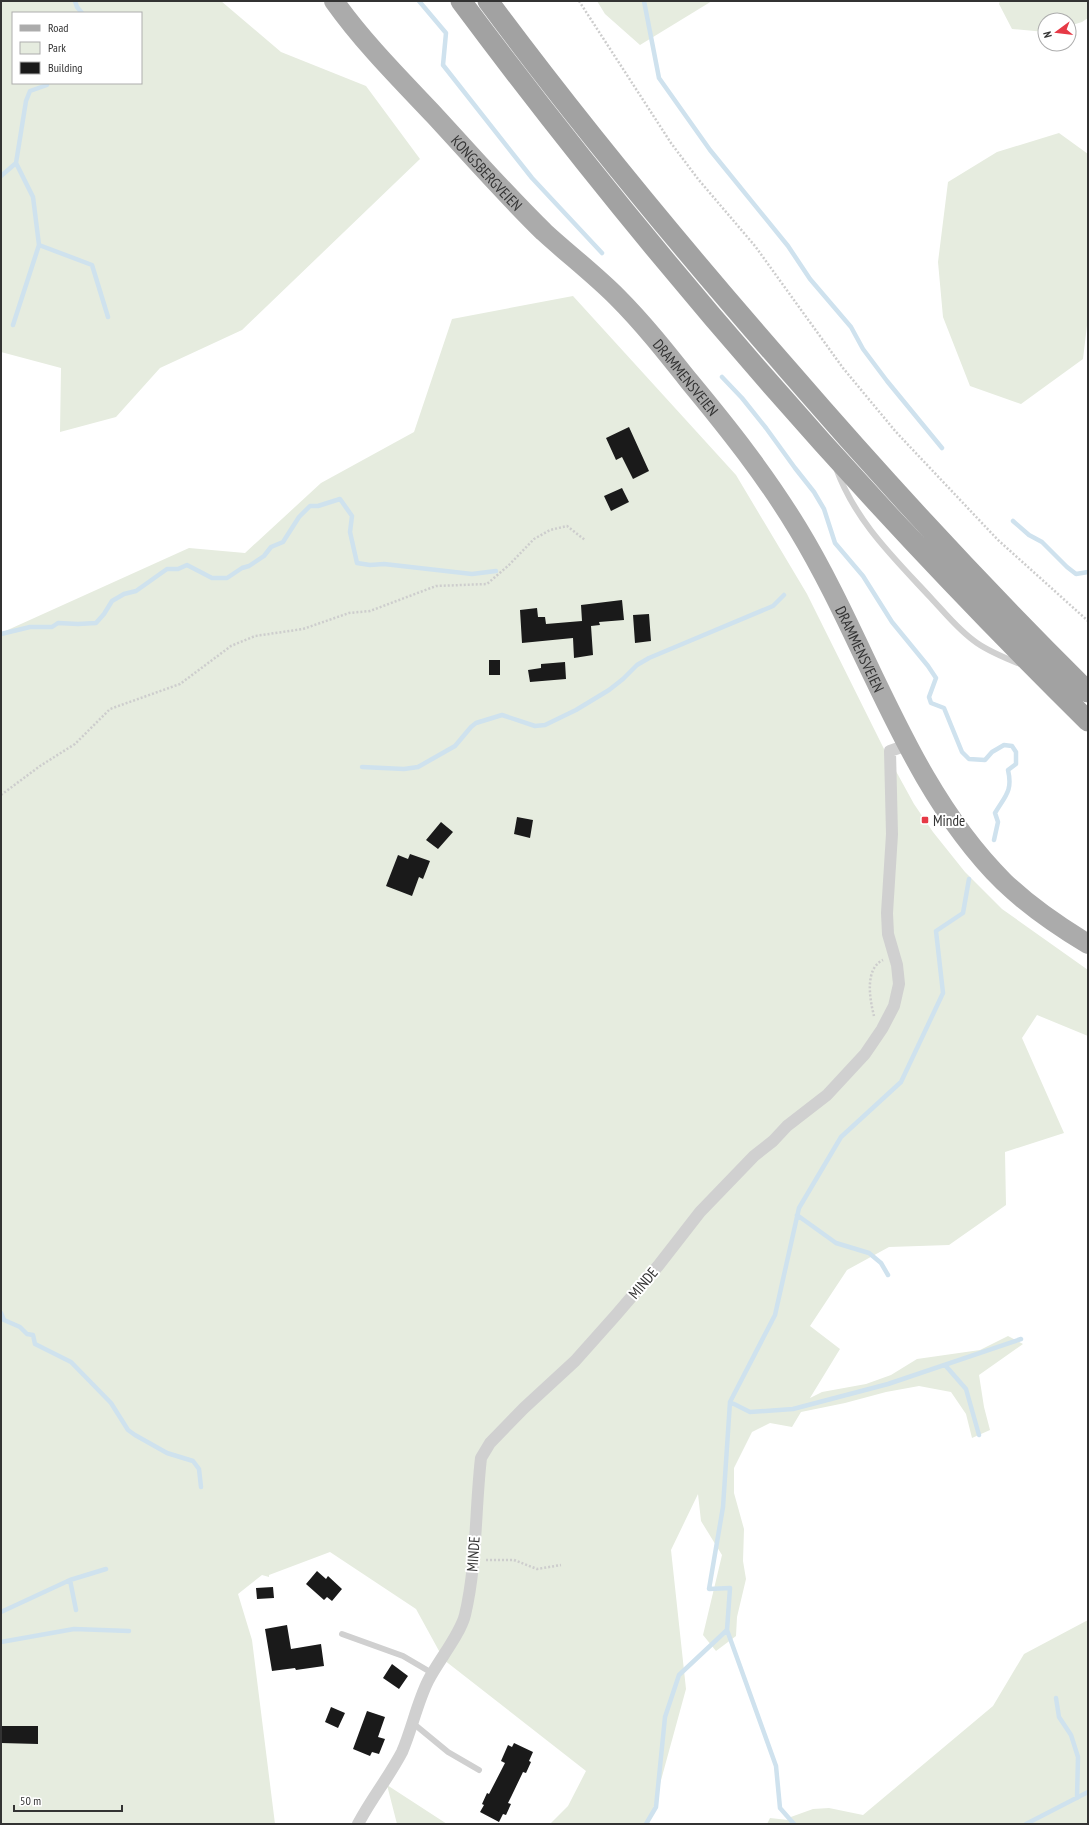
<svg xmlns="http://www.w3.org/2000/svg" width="1089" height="1825" font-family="'PT Sans Narrow',sans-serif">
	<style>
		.green { fill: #e6ecdf; fill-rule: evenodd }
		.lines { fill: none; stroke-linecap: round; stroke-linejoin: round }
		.stream { stroke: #cfe2ee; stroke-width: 4.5 }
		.building { fill: #1a1a1a }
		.path { stroke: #cdcdcd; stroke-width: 2.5; stroke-dasharray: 2 2; stroke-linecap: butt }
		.service { stroke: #d0d0d0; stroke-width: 6 }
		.minor { stroke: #d0d0d0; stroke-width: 12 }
		.primary { stroke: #ababab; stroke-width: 20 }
		.trunk { stroke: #a2a2a2; stroke-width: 21 }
		.poi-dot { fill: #e63946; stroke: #fff; stroke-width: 1.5 }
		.labels { text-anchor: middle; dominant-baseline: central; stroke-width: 4; stroke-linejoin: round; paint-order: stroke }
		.street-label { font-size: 15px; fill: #333; stroke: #fff }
		.poi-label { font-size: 15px; fill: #333; stroke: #fff; text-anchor: start }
	</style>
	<rect width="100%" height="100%" fill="#fff"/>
	<path class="green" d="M1 1H221L281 52 366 86 420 159 242 330 160 368 116 417 60 432 61 368 1 352ZM13 13H141V83H13Z
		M597 1H712L640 45 605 14Z
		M1000 1H1088V18L1082 22 1069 26V20H1045V32L1012 29 999 4Z
		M1059 133 1088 154V317L1083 359 1021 404 970 386 943 317 938 262 948 182 997 152Z
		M573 296 736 475 807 594 886 753 914 804 933 832 965 872 1002 909 1088 970V1036L1037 1015 1022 1038 1064 1133 1005 1152 1006 1205 949 1245 889 1247 847 1270 810 1326 840 1349 810 1398 822 1392 866 1384 891 1375 917 1359 980 1350 1008 1336 1023 1344 979 1375 984 1407 990 1430 972 1438 966 1414 951 1392 919 1386 886 1392 845 1403 801 1412 792 1427 770 1423 752 1432 734 1468V1493L744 1529 743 1561 746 1579 737 1617 736 1636 716 1651 703 1635 722 1555 701 1521 698 1494 671 1550 686 1689 649 1824H550L568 1806 586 1771 444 1660 416 1609 330 1552 269 1575V1577L262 1575 238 1594 252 1640 275 1824H1V633L189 548 245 553 321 483 414 432 452 319Z
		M1088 1620V1824H767L770 1818 788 1820V1818L813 1809 829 1808 863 1815 993 1706 1024 1654Z
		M387 1785 447 1824H397Z"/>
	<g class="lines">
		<path class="stream" d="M75 1 77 7 82 13
			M419 1 446 33 443 65 532 178 602 253
			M644 1 659 78 710 150 788 246 810 279 851 327 863 349 887 381 942 448
			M1 176 16 163 26 101 30 91 47 85V83
			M39 245 92 265 108 317
			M13 325 39 245 33 197 16 163
			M722 377 742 398 766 428 795 468 814 492 824 509 835 543 863 576 892 622 928 666 936 678 929 697 931 703 944 708 962 752 969 759 985 760 992 752 1004 745 1012 746 1016 752V764L1008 770C1013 791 1005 796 995 813L998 822 994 840
			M1013 521 1029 535 1042 542 1067 567 1076 574 1088 572
			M1 634 30 627H52L58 623 78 624 96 623 104 614 112 601 124 594 136 591 167 569H178L187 565 212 578H227L242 568 249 566 264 556 271 547 283 542 299 517 310 506H318L340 499 352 516 350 532 357 563 370 565 384 564 472 574 496 571
			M362 767 404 769 418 767 455 746 471 727 476 723 502 715 535 726 545 725 576 710 609 690 623 679 637 665 649 658 773 606 784 595
			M797 1215 836 1243 869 1253 881 1263 888 1275
			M1 1313 4 1320 20 1327 27 1334 33 1335 35 1344 71 1362 111 1403 128 1430 135 1435 167 1453 193 1461 199 1469 201 1487
			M945 1365 966 1389 979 1435
			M730 1402 750 1412 793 1409 888 1384 1021 1339
			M70 1580 76 1610
			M1 1612 70 1580 106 1569
			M727 1630 776 1766 780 1808 794 1824
			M1 1642 74 1629 129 1631
			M1056 1698 1059 1717 1071 1735 1078 1757 1077 1798
			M646 1824 656 1807 665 1717 679 1675 727 1630 730 1588 709 1589 723 1507 730 1402 775 1315 799 1208 841 1137 901 1082 943 993 936 931 963 913 969 879
			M1026 1824 1088 1792"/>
	</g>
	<path class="building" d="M629 427 649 471 633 479 622 457 616 460 606 438Z
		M622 488 629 502 611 511 604 496Z
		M622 600 624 620 599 622 600 625 591 626 593 655 574 658 573 638 522 643 520 610 537 608 538 617H545L546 624 582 621 581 605Z
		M649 614 651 641 635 643 633 615Z
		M489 660H500V675H489Z
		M565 662 566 679 530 682 528 670 541 668V664Z
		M517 817 533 820 530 838 514 834Z
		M441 822 453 832 438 849 426 840Z
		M410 854 430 861 423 879 419 877 412 896 386 886 398 855 408 859Z
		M317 1571 326 1579 328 1576 342 1589 332 1601 327 1597 324 1600 306 1584Z
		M273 1587 274 1598 257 1599 256 1588Z
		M287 1625 291 1649 321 1644 324 1666 296 1670 295 1668 272 1671 265 1629Z
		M392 1664 408 1676 399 1689 383 1678Z
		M331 1707 345 1713 338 1728 325 1722Z
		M367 1711 385 1717 378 1737 385 1739 379 1754 372 1752 370 1756 353 1749Z
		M1 1726H38V1744L1 1743Z
		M514 1743 533 1752 529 1761 531 1762 526 1773 523 1772 512 1795 508 1803 511 1804 506 1815 503 1814 499 1822 480 1812 484 1805 482 1804 487 1793 489 1794 505 1763 501 1761 508 1745 512 1747Z"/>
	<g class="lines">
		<path class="path" d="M579 1 671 143 698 179 755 246 843 368 896 432 998 540 1088 621
			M1 795 40 766 75 744 110 709 180 684 231 646 255 636 303 629 349 613 370 611 436 586 487 584 509 565 534 539 550 530 567 526 585 540
			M874 1016C870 1000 864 969 883 960
			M486 1560H514L537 1569 561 1565"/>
		<path class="service" d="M836 468C855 521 894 558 931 598 945 613 959 631 977 643 990 652 1005 658 1020 664
			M342 1634 403 1656 432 1673
			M414 1724 448 1752 479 1770"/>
		<path class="minor" d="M358 1824C371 1799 389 1777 402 1752 412 1729 417 1703 428 1681 438 1661 460 1635 465 1615 477 1564 475 1510 481 1458L490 1443 524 1408 575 1361 616 1315 658 1266 700 1212 754 1156 773 1141 787 1126 827 1095 865 1054 882 1029 894 1006 899 984 897 965 888 934 887 913 892 834 890 751 907 745"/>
		<path class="primary" id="s1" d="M334 1C363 42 400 79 435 116 471 155 506 195 544 232 568 254 594 274 617 297 643 323 666 352 689 381 728 428 766 476 798 529 868 644 907 786 1004 882 1029 906 1058 926 1088 944"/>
		<path class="trunk" d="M461 1C651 256 861 497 1088 721
			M488 1C583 129 685 252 790 372 885 482 984 589 1088 692"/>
	</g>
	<rect class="poi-dot" x="921" y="816" width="8" height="8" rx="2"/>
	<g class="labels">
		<g class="street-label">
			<text stroke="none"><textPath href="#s1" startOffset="230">KONGSBERGVEIEN</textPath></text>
			<text stroke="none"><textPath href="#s1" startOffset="516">DRAMMENSVEIEN</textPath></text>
			<text stroke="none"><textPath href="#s1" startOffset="840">DRAMMENSVEIEN</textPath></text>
			<text transform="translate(643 1283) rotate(-50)">MINDE</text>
			<text transform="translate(473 1554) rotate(-86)">MINDE</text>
		</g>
		<g class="poi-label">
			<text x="933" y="820">Minde</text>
		</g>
	</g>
	<rect width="1089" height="1825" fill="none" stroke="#333333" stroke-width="4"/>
	<rect x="12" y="12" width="130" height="72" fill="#ffffff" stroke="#adadad"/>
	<rect x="20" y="25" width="20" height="6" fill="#ababab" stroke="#adadad"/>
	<text x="48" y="32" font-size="12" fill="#333333">Road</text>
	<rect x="20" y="42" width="20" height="12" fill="#e6ecdf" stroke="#adadad"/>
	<text x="48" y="52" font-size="12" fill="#333333">Park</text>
	<rect x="20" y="62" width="20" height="12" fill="#1a1a1a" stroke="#adadad"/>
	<text x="48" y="72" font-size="12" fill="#333333">Building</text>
	<g transform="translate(1057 32) rotate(255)"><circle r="19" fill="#ffffff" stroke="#adadad"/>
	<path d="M0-3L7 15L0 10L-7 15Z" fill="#e63946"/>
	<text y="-6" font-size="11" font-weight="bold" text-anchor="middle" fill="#333333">N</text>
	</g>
	<path d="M14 1805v6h108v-6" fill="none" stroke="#333333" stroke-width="2"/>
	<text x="20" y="1805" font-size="12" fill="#333333" stroke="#ffffff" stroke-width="3" paint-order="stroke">50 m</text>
</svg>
